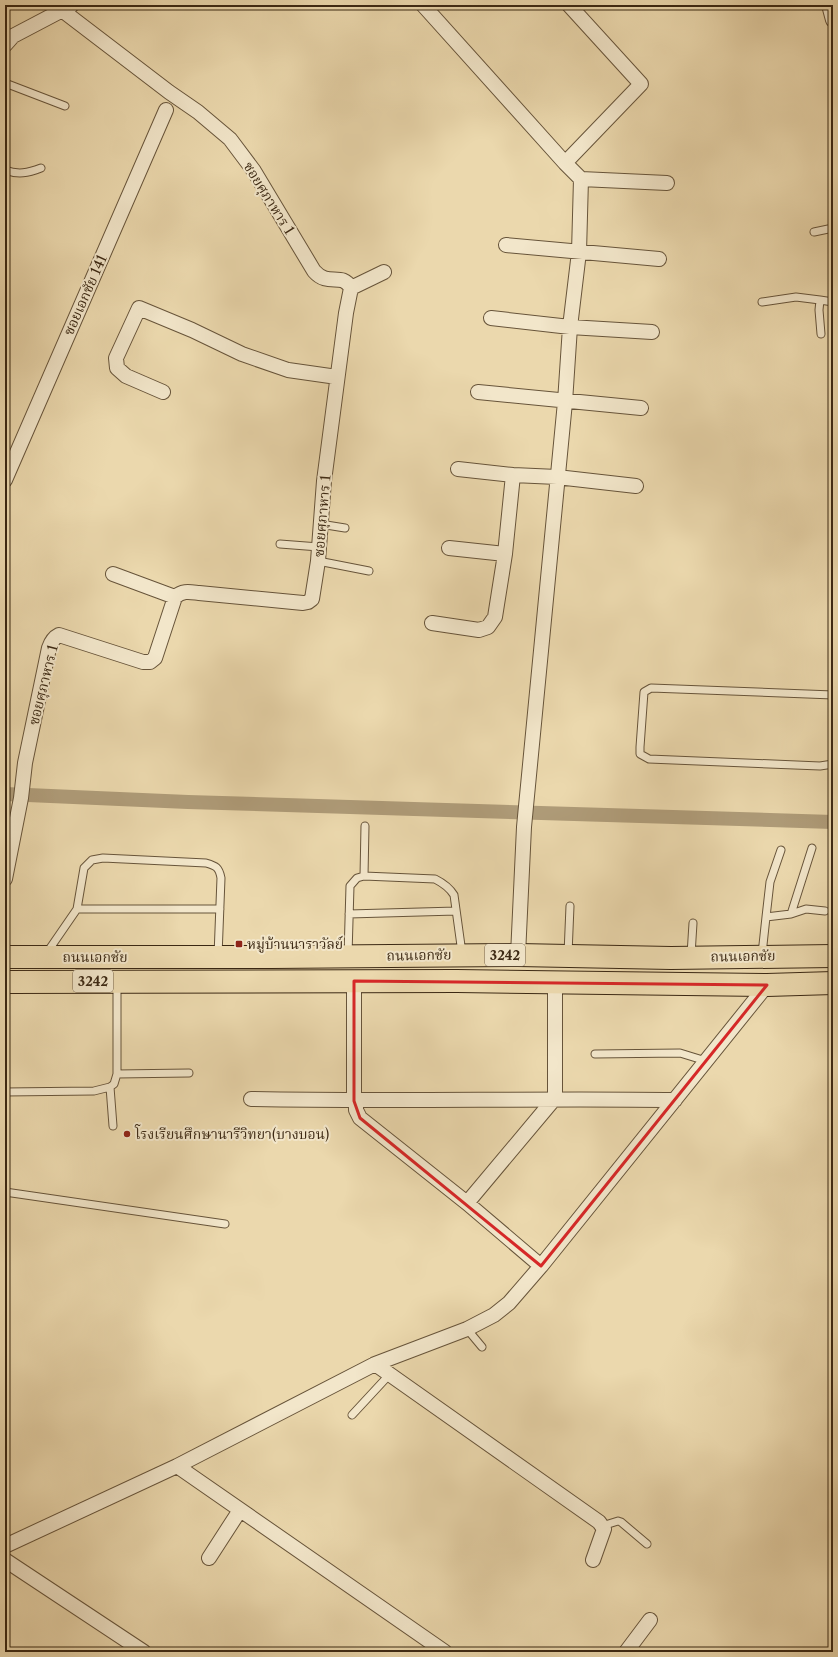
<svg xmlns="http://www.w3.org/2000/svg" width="838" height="1657" font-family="'Libre Caslon Text','Noto Serif Thai',serif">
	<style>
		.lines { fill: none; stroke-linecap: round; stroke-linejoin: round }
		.canal { stroke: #af9c79; stroke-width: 14 }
		.service-casing { stroke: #67543a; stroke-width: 9 }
		.minor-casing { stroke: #67543a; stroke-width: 16 }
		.primary-casing { stroke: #3b2813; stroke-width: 24 }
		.service { stroke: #f2e6ca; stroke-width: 7 }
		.minor { stroke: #f2e6ca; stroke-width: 14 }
		.primary { stroke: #ebd8ad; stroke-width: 22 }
		.marked { fill: none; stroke: #d62828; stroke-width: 3; stroke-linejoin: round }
		.poi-dot { fill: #8f2418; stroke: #f2e6ca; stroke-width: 1.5 }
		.labels { text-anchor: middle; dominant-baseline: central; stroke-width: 4; stroke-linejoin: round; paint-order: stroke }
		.shield { fill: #f2e6ca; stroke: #72614a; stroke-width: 1 }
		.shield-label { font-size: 13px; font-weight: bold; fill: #3b2813 }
		.street-label { font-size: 14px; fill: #3b2813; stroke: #f2e6ca }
		.poi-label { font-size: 14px; fill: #3b2813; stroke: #f2e6ca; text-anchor: start }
	</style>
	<rect width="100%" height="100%" fill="#ebd8ad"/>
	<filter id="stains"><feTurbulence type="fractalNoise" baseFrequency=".005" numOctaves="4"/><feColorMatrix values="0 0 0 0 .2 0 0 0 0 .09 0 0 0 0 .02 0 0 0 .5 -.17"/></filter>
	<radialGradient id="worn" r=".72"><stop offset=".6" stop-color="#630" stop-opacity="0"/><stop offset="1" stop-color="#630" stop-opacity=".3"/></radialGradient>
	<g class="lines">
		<path class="canal" d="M5 794 188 802 833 822"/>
		<defs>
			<path id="service" d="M5 83 65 106
				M5 170C18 175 28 173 41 168
				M814 232 833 228
				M762 302 796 297 820 300
				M821 334 819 310 820 300 833 302
				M320 524 345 528
				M280 544 319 547
				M318 561 369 571
				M833 695 651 688 644 692 640 747V754L649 759 820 766 833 764
				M364 876 365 826
				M77 909H220
				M349 914 456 911
				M791 914 806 909 825 911
				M766 917 770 882 781 850
				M46 954 77 909 84 868 92 860 103 858 206 863C216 866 219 867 221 878L218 956
				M568 954 570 906
				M762 954 766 917 791 914 812 848
				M348 955 350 886 357 878 364 876 435 879C443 883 449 887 454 895L462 953
				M691 955 693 923
				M595 1054 680 1053 706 1061
				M117 1074 189 1073
				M110 1087 113 1126
				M5 1092 94 1091 110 1087 114 1084 117 1074V983
				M5 1192 225 1224
				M467 1329 482 1347
				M352 1415 390 1374
				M602 1526 618 1521 621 1522 647 1544"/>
			<path id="minor" d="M423 5 565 163 641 84 569 5
				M829 5 833 20
				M5 45 13 36 72 5
				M581 179 667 183
				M506 245 659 259
				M351 288 384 272
				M491 318 570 327 652 332
				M163 392 126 376 117 368 116 358 139 308 192 330 242 354 288 370 337 377
				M478 392 641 408
				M458 469 513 475 557 477 636 486
				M5 480 166 110
				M449 548 505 554
				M113 574 175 597
				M432 623 479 630 488 627 495 617 505 554 513 475
				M5 879 21 798 25 763 49 648C51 642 53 638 59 635L143 662H150L155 658 175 597C183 590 190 592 199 593L303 603 308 602 312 599 318 561 324 481 346 313 351 288C341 271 329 288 314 271L254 171 230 139 198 112 169 92 63 11
				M518 955 524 827 565 402 570 327 579 252 581 179 565 163
				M251 1099C392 1102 533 1098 675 1100
				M354 1101V981
				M356 1101V1110L360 1118 467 1203 541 1266
				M467 1203 555 1098V983
				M375 1364 599 1522 604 1529 593 1560
				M177 1466 445 1652
				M5 1546 177 1466 375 1364 467 1329 494 1315 509 1303 541 1266 767 985
				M209 1558 240 1510
				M5 1560 144 1652
				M626 1652 650 1620"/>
			<path id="primary" d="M5 957H272L518 955 671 958 833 956
				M5 982 457 981 767 985 833 983"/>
		</defs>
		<use href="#service" class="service-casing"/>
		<use href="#minor" class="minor-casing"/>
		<use href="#primary" class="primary-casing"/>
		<use href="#service" class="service"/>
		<use href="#minor" class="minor"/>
		<use href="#primary" class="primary"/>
	</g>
	<path class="marked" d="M354 981 767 985 541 1266 360 1118 354 1101Z"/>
	<g class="poi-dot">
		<rect x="235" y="940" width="8" height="8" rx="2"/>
		<circle cx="127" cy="1134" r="4"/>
	</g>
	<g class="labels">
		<g class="shield">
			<rect x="485" y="944" width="40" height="22" rx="3"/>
			<rect x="73" y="970" width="40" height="22" rx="3"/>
		</g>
		<g class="shield-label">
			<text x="505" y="955">3242</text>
			<text x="93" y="981">3242</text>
		</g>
		<g class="street-label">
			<text transform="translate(269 198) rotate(58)">ซอยศุภาหาร 1</text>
			<text transform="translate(85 295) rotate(-66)">ซอยเอกชัย 141</text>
			<text transform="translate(322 516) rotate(-85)">ซอยศุภาหาร 1</text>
			<text transform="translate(43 685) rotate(-76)">ซอยศุภาหาร 1</text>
			<text transform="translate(419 955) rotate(-1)">ถนนเอกชัย</text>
			<text transform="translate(743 956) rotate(-1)">ถนนเอกชัย</text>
			<text x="95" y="957">ถนนเอกชัย</text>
		</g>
		<g class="poi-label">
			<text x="247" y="944">หมู่บ้านนาราวัลย์</text>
			<text x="135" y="1134">โรงเรียนศึกษานารีวิทยา(บางบอน)</text>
		</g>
	</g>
	<rect width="838" height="1657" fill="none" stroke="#ebd8ad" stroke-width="20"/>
	<rect x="6" y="6" width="826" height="1645" fill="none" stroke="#3b2813" stroke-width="2"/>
	<rect x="10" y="10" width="818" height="1637" fill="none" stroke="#3b2813"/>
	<rect width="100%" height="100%" filter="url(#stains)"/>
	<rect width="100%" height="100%" fill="url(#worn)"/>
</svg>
